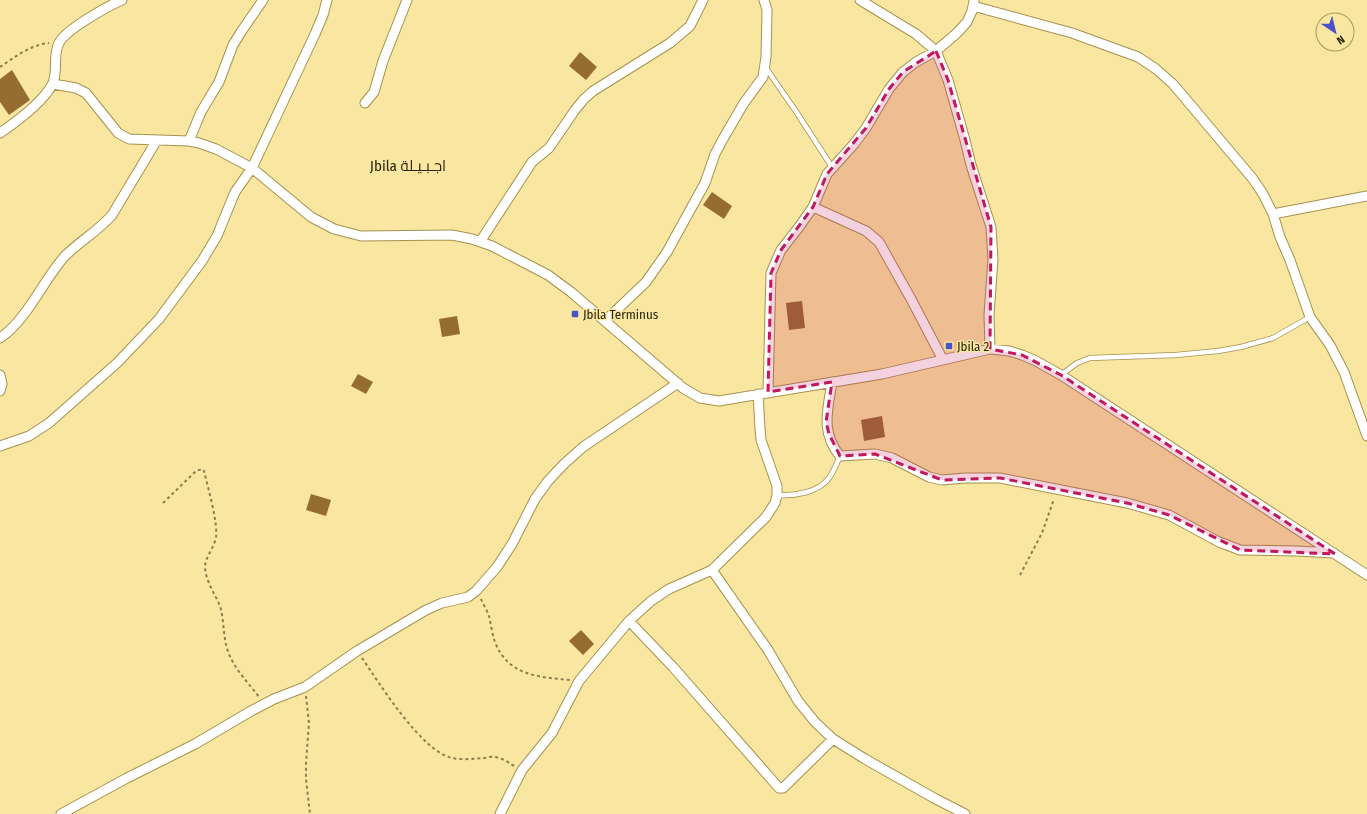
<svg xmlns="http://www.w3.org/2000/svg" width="1367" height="814" font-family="'Fira Sans Condensed',Cairo,sans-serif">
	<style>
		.building { fill: #956d32 }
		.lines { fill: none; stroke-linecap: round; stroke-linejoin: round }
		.service-casing { stroke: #a4924e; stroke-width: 6 }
		.minor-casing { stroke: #a4924e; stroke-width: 11 }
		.path { stroke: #8b7e4e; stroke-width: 2; stroke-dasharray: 3 3; stroke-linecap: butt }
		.service { stroke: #fff; stroke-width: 4.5 }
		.minor { stroke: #fff; stroke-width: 9 }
		.marked { fill: #c2185b; fill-opacity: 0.2; stroke: #c2185b; stroke-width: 3; stroke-dasharray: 8 5; stroke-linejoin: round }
		.poi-dot { fill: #4a52c7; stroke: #f9e6a0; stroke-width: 1.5 }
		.labels { text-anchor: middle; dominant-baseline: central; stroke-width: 3; stroke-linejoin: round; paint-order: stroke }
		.poi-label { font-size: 13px; fill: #2d2508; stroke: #f9e6a0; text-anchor: start }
		.quarter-label { font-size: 15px; fill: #2d2508; stroke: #f9e6a0 }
	</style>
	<rect width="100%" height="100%" fill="#f9e6a0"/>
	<path class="building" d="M580 52 597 67 586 80 569 66Z
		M12 70 30 100 9 115 0 102V79Z
		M712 192 732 206 724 219 703 205Z
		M802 301 805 328 789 330 786 303Z
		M457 316 460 334 442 337 439 319Z
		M358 374 373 382 366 394 351 386Z
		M882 416 885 437 864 441 861 420Z
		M311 494 331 500 326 516 306 510Z
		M581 630 594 644 583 655 569 641Z"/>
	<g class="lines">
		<defs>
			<path id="service" d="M766 68 797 113 832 167
				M1061 375 1077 363 1090 358 1176 355 1218 351 1241 347 1273 338 1310 317
				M777 495C794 496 818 493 829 478 834 471 837 463 840 456"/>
			<path id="minor" d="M860 0 916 34 936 51 948 80 965 140 971 165 991 227 993 259 989 315 990 349
				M973 6 1072 33 1138 57 1156 69 1173 84 1253 179 1263 194 1273 214 1280 237 1290 260 1310 317 1330 345 1344 372 1367 436
				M53 84 76 88 86 93 118 133 129 139 189 141 199 143 216 149 252 168 311 217 334 229 361 236 452 235 472 239 492 246 548 275 571 292 683 388 700 398 719 401 882 374 990 349 1009 351 1022 355 1036 361 1061 375 1367 575
				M365 103 374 92 383 61 407 0
				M0 133C16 122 42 103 52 85 59 72 52 56 59 43 65 30 108 6 122 0
				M189 141 201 112 219 82 233 45 241 32 263 0
				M813 207 866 231 879 242 911 299 943 360
				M1273 214 1367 196
				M480 242 532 162 549 148 575 110 584 99 593 91 670 43 690 26 703 0
				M605 321 646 282 667 252 705 183 715 154 723 139 744 103 763 77 766 57 767 10 764 0
				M0 338C28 319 43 280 65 256 80 241 98 231 112 215L157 140
				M0 375 2 384 0 391
				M832 382C828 409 820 432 840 456L875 454 892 458 929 477 942 480 965 478H1000L1127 503 1169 515 1219 542 1240 550 1297 551 1334 553
				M768 392 771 273 781 250 799 227 813 207 827 174 854 144 866 128 889 89 903 72 916 62 936 51 957 33 967 22 972 11 974 1
				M0 446 29 436 49 423 117 363 159 319 202 261 217 236 235 192 252 168 315 34 323 15 327 0
				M712 570 768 650 798 701 815 722 833 739 865 759 934 798 965 814
				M629 621 673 667 779 788H783L833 739
				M61 814 127 778 195 744 251 711 274 699 305 687 357 651 426 610 442 603 468 597 476 591 497 567 512 544 535 499 548 481 564 464 583 447 678 383
				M500 814 522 770 552 733 579 681 629 621 651 601 669 589 712 570 766 517 775 503 777 495V486L761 440 760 428 758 394"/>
		</defs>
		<use href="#service" class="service-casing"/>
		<use href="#minor" class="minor-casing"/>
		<path class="path" d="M0 67C15 57 30 45 49 43
			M163 503 196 471 202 469 204 471C208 488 218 522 216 537 214 548 206 556 205 566 205 580 215 594 220 606 224 619 223 635 227 648 232 667 248 682 259 697
			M1020 575 1042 533 1054 499
			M481 599C483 604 487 610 489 616 491 624 492 634 495 642 508 676 539 677 570 680
			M362 658C380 684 421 751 452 758 462 760 473 759 483 758 487 758 491 756 495 757 502 758 508 762 514 766
			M306 696 309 723 306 763V779L310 814"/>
		<use href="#service" class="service"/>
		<use href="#minor" class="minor"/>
	</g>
	<path class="marked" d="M936 51 948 80 991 227 990 349 1022 355 1061 375 1335 554 1240 550 1169 515 1127 503 1000 478 942 480 875 454 840 456 829 434 826 422 832 382 768 392 771 273 781 250 813 207 827 174 866 128 889 89 903 72Z"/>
	<g class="poi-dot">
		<rect x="571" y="310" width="8" height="8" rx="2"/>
		<rect x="945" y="342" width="8" height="8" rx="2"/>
	</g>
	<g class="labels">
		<g class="poi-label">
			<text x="583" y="314">Jbila Terminus</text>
			<text x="957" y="346">Jbila 2</text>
		</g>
		<g class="quarter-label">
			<text x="408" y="166">Jbila اجـبـيـلة</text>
		</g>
	</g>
	<g transform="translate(1335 32) rotate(145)"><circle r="19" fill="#f9e6a0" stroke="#a79963"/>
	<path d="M0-3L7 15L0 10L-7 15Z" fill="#4a52c7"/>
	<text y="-6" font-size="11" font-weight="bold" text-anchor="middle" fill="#2d2508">N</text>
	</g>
</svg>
